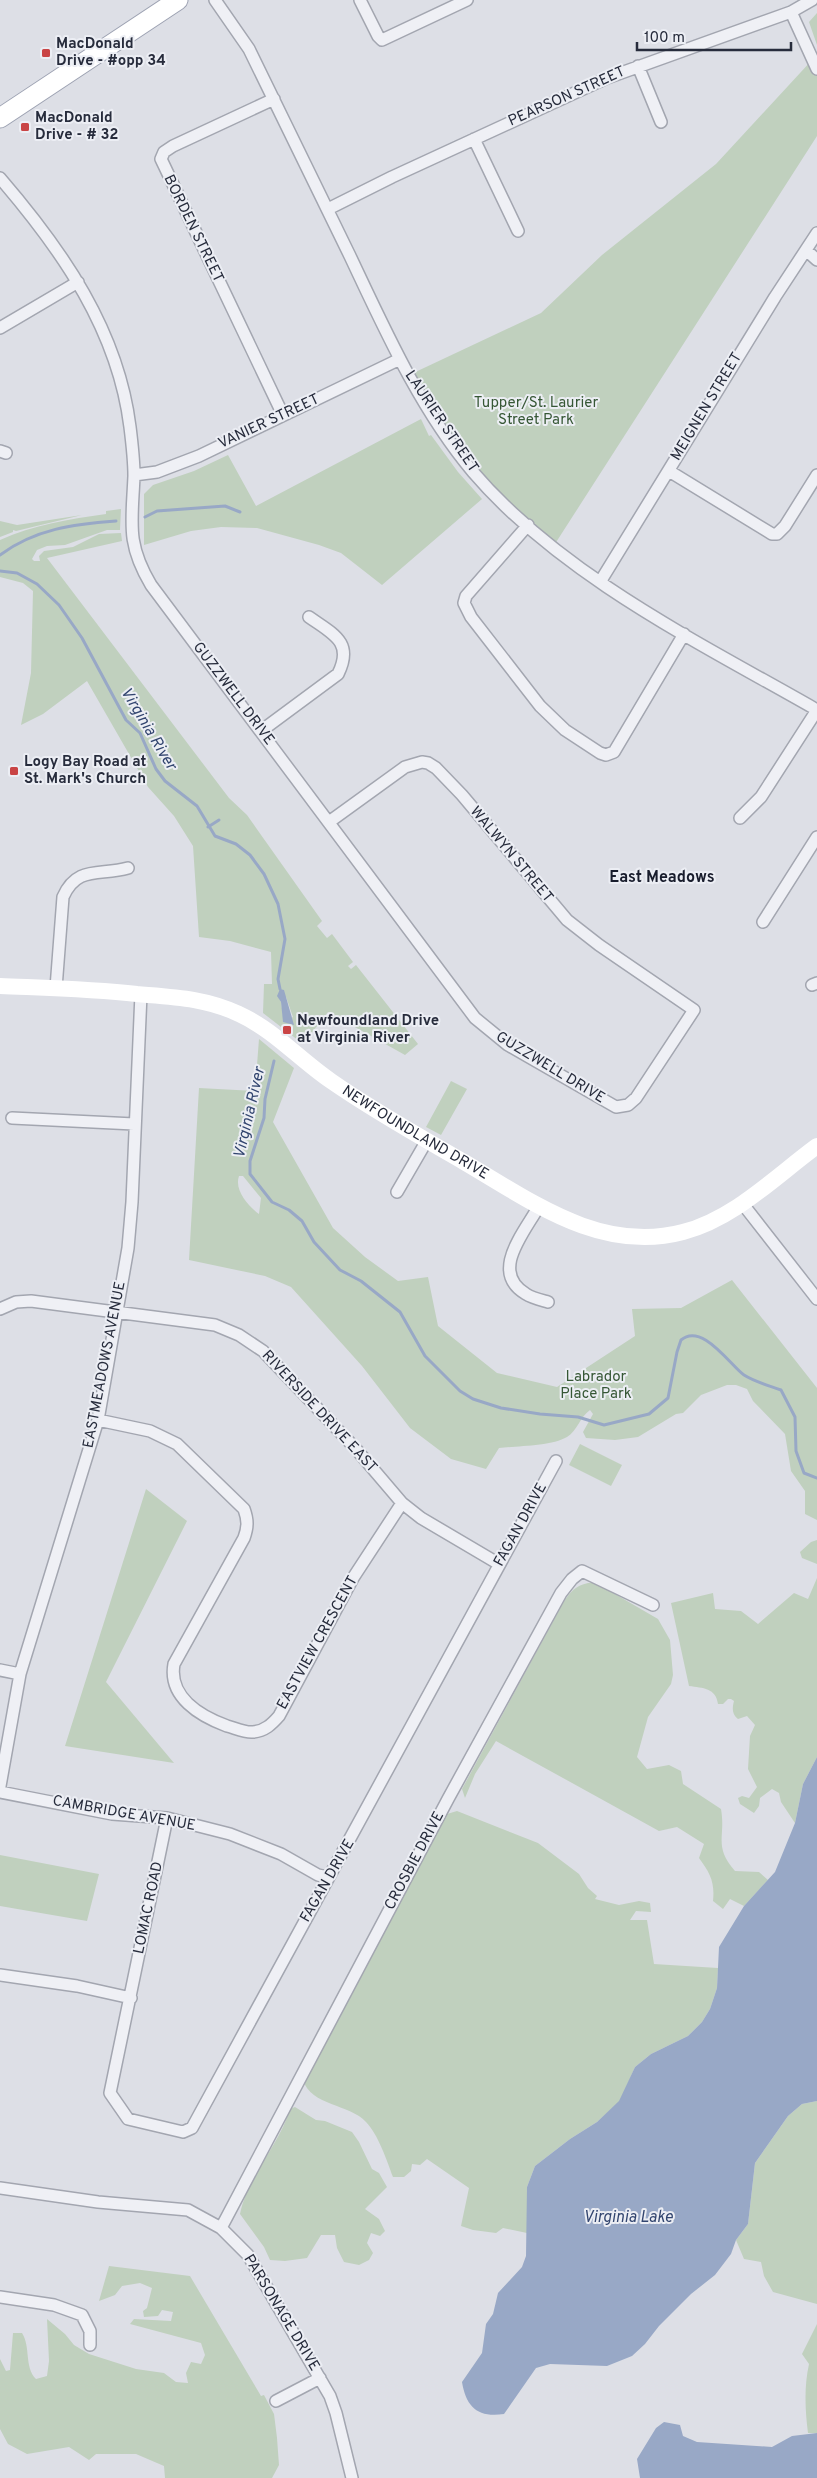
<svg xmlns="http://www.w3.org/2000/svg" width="817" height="2478" font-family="Overpass,sans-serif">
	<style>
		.green { fill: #c0d0be; fill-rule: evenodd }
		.water { fill: #98a8c6 }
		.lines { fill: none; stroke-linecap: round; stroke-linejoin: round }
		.stream { stroke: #98a8c6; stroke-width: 3 }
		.street-casing { stroke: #a3a6b0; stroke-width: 14 }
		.primary-casing { stroke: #9da2b2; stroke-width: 21 }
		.street { stroke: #eff0f5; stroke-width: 11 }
		.secondary { stroke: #fff; stroke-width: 16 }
		.primary { stroke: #fff; stroke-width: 19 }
		.poi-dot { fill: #c94445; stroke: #eceef4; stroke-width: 2 }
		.labels { text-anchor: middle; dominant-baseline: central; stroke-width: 4; stroke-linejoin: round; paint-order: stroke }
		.poi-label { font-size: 15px; font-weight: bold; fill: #272c3c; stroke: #eceef4; text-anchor: start }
		.street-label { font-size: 15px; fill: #272c3c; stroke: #eceef4 }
		.park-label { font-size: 15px; fill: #365735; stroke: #eceef4 }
		.water-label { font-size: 16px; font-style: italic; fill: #32456f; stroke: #eceef4 }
		.neighbourhood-label { font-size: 16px; font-weight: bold; fill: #191d2d; stroke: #eceef4 }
	</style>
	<rect width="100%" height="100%" fill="#dddfe6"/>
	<path class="green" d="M817 13V45L809 22Z
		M812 60 817 67V136L553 547 491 491 409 375 541 313 602 255 716 164Z
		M421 419 429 436 431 435 458 472 482 499 382 585 341 553 319 545 257 528 221 527 191 531 144 545V494L153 485 194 471 228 455 256 506Z
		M121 509 120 530H107L65 545 47 546 37 550 32 559 34 561H40L39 556 44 551 73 547 99 534 121 533 122 541 47 558 229 798 247 815 322 921 317 926 327 938 332 934 353 962 348 966 351 969 356 965 418 1044 405 1055 328 1012 303 1044 263 1013 264 984H272L271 952 230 941 199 937 193 846 174 816 148 787 87 681 43 714 21 725 31 673 33 591 23 583 0 577V540C33 525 70 519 106 514V511ZM278 996 286 997 293 1017 284 1022 281 1002Z
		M82 515 16 531 13 530V532L0 537V521L17 525Z
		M259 1039 294 1068 273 1122 333 1228 365 1257 398 1281 428 1277 438 1326 497 1373 557 1387 635 1336 632 1309 681 1308 732 1280 817 1388V1520L805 1514V1491L791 1471 785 1434 753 1401 747 1389 736 1385H727L701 1395 683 1413 676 1414 638 1437 615 1440 586 1438 583 1432 593 1414 590 1410C580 1417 577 1431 567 1437 552 1446 517 1446 499 1448L486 1469 451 1459 410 1428 362 1366 291 1287 265 1276 189 1260 199 1088 255 1091ZM239 1176H243L261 1198 259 1214C248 1206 234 1190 239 1176Z
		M451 1081 467 1089 441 1135 426 1127Z
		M580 1444 622 1465 611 1486 569 1465Z
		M146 1489 187 1521 106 1682 174 1763 65 1746Z
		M817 1540V1564L802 1558 800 1552 811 1542Z
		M817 1578V1757L803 1784 795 1823 781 1802 779 1793 772 1789 760 1798 759 1806 754 1813 740 1804 738 1798 742 1796 749 1798 757 1787 748 1769 750 1736 755 1725 747 1716 738 1719C732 1714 732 1709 734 1701L731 1699H728L723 1704H718C716 1688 703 1688 689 1686L671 1603 713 1593 715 1609 741 1611 758 1624 794 1593 808 1599Z
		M588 1583H596L658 1619 670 1640 673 1675 671 1684 648 1717 637 1757 647 1769 669 1765 681 1771 683 1784 721 1809C726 1837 713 1846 735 1871L759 1872 768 1880 744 1906 730 1899 723 1909 713 1901C715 1882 710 1873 699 1858L704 1844 677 1827 659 1831 496 1741 475 1774 465 1798 462 1789 563 1603C570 1592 575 1586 588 1583Z
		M457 1811 538 1843 579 1874 588 1888 597 1896 595 1899 619 1905 639 1901 650 1903 651 1912 636 1911 630 1920H647L654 1964 718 1968 717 1988 710 2009 702 2022 688 2036 651 2054 635 2067 620 2101 597 2122 570 2139 535 2166 527 2187V2233L503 2228 496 2233 473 2230 461 2226 469 2188 427 2159 420 2165 412 2164 411 2171 404 2177H393C387 2161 378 2134 366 2122 350 2104 311 2106 303 2080L447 1814Z
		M0 1855 99 1874 87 1921 0 1906Z
		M817 2101V2304L773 2292 764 2276 761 2262 744 2259 736 2240 748 2224 755 2163 788 2116 802 2104Z
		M295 2107 316 2120 325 2121 352 2132 359 2142 372 2169 379 2173 387 2187 365 2209 379 2219 385 2231 380 2236 371 2233 367 2243 373 2253 369 2260 359 2265 344 2262 337 2248 335 2235H321L307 2258 285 2261 270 2260 264 2247 240 2214C248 2175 279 2146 290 2109Z
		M109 2266 190 2276 261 2396 264 2395 274 2414 277 2438 279 2465 272 2478H165L164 2466 136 2454H96L89 2460 69 2447 27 2454 8 2444 0 2429V2359L6 2371 10 2370 13 2333H22C31 2347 24 2367 36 2379L47 2376 49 2361 47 2319 65 2334 74 2345 89 2354 136 2369 164 2373 176 2382 188 2383 186 2373 191 2362 201 2364 205 2355 201 2343 130 2324 134 2319 171 2321 173 2312 162 2310 158 2316 144 2317 143 2311 147 2308 152 2288 140 2283 122 2286 115 2295 99 2301Z
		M817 2324V2433H808C805 2409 804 2387 809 2364L802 2354Z"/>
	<path class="water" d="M280 989 284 990 294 1025 283 1022 281 1002 277 996Z
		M817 1757V2101L802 2104 788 2116 755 2163 748 2224 736 2240 731 2254 715 2275 691 2294 659 2326 645 2344 632 2356 607 2366 550 2364 536 2368 504 2414C478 2418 466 2407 462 2382L482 2353 486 2324 493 2314 498 2293 522 2267 526 2256 527 2187 535 2166 570 2139 597 2122 619 2101 635 2067 651 2054 688 2036 702 2022 710 2009 717 1988 719 1947 744 1906 775 1872 795 1823 803 1784Z
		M664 2422 680 2425 683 2436 697 2442 772 2447 792 2436 817 2433V2478H640L637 2459 656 2428Z"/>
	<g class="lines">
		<path class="stream" d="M145 517 157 511 225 506 240 512
			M0 555C35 529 74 524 116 521
			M0 571 17 573 37 584 59 605 82 638 126 720 140 733 156 769 165 781 197 806 215 836 236 844 250 855 264 874 278 904 285 939 278 979 280 989
			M208 827 219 820
			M274 1061 265 1099 264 1118 250 1161V1174L272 1202 289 1210 302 1221 314 1242 340 1270 361 1281 400 1312 425 1356 460 1391 473 1399 501 1408 540 1414 578 1417 604 1425 649 1414 668 1398 677 1352 681 1340C702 1322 730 1365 744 1375 755 1382 770 1386 781 1390L795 1417 796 1451 804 1473 817 1478"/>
		<defs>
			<path id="street" d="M215 0 249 49C283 118 317 187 350 256 385 330 420 409 473 472 562 576 700 643 817 710
				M360 0 378 36 382 40 467 0
				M791 12 817 69
				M638 66 661 122
				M274 99 173 146 164 152 161 159 283 415
				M474 139 518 231
				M0 178C62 250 118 330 130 427 132 443 134 460 134 476 132 523 126 543 151 585L475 1018 508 1045 616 1107 628 1105 636 1098 694 1010 599 945 567 920 462 795 436 768 428 763 422 762 405 767 329 822
				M328 209 392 177 607 78 791 12 812 0
				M806 250 817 260
				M0 328 78 282
				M0 451 6 453
				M669 471 772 534H777L785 526 817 475
				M134 475 157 472 199 456 400 359
				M528 525 466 596 464 603 471 617 540 706 565 730 600 753 606 755 614 752 684 634
				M600 582 775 297 817 233
				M261 731 338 674C354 642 333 634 309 617
				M740 818 761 797 817 710
				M763 922 817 837
				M812 985 817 983
				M56 988 63 897C77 865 100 876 128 868
				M12 1118 134 1124
				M397 1192 426 1142
				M742 1203 817 1299
				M539 1206C524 1233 489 1272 526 1294 532 1298 541 1300 548 1302
				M0 1309 16 1302 31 1301 215 1325 239 1335 263 1351 356 1449 402 1503 421 1518 499 1564
				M98 1420 150 1431 177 1444 244 1509C248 1520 248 1527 244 1538L174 1664C168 1697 200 1716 227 1726 235 1728 245 1733 253 1732 265 1731 272 1724 279 1716L353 1578 402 1503
				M0 1670 20 1674
				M0 1786 20 1674 98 1420 128 1248 132 1202 141 994
				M0 1792 112 1814 167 1818 230 1834 281 1854 318 1875 328 1877
				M167 1818 110 2093 128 2119 183 2132 192 2128 556 1461
				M0 1975 77 1986 131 1998
				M0 2188 98 2202 188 2210 221 2228 248 2255 330 2396 336 2413 352 2478
				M221 2228 448 1799 561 1593 572 1579 582 1571 653 1605
				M0 2297 54 2305 82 2315 90 2331V2345
				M276 2401 320 2378"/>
			<path id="primary" d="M0 118 178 0"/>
		</defs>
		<use href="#street" class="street-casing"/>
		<use href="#primary" class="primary-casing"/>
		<use href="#street" class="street"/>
		<path class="secondary" id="s1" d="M0 986C46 988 91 989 137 994 173 997 206 998 239 1014 274 1030 300 1060 331 1081 374 1111 419 1136 464 1162 531 1201 601 1254 683 1232 734 1219 776 1176 817 1146"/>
		<use href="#primary" class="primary"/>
	</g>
	<g class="poi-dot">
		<rect x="41" y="48" width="10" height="10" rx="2.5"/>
		<rect x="20" y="122" width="10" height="10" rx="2.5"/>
		<rect x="9" y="766" width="10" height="10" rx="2.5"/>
		<rect x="282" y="1025" width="10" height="10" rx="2.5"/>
	</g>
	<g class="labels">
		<g class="poi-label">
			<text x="56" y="44">MacDonald<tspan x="56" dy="17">Drive - #opp 34</tspan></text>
			<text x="35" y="118">MacDonald<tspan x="35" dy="17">Drive - # 32</tspan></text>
			<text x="24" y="762">Logy Bay Road at<tspan x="24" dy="17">St. Mark's Church</tspan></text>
			<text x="297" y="1021">Newfoundland Drive<tspan x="297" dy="17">at Virginia River</tspan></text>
		</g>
		<g class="street-label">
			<text transform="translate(567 97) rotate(-24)">PEARSON STREET</text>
			<text transform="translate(193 229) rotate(64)">BORDEN STREET</text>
			<text transform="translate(707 407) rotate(-59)">MEIGNEN STREET</text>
			<text transform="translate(269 422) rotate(-25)">VANIER STREET</text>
			<text transform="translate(441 422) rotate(56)">LAURIER STREET</text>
			<text transform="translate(233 694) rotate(53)">GUZZWELL DRIVE</text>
			<text transform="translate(511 855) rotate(50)">WALWYN STREET</text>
			<text transform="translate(550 1068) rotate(31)">GUZZWELL DRIVE</text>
			<text stroke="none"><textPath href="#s1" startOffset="455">NEWFOUNDLAND DRIVE</textPath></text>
			<text transform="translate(105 1365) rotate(-79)">EASTMEADOWS AVENUE</text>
			<text transform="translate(319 1412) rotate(47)">RIVERSIDE DRIVE EAST</text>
			<text transform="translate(521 1525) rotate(-61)">FAGAN DRIVE</text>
			<text transform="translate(318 1643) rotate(-61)">EASTVIEW CRESCENT</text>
			<text transform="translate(124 1814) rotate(10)">CAMBRIDGE AVENUE</text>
			<text transform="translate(415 1861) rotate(-62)">CROSBIE DRIVE</text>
			<text transform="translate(328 1881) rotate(-60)">FAGAN DRIVE</text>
			<text transform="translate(149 1908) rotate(-78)">LOMAC ROAD</text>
			<text transform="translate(281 2313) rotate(59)">PARSONAGE DRIVE</text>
		</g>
		<g class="park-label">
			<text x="536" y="403">Tupper/St. Laurier<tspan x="536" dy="17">Street Park</tspan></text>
			<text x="596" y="1377">Labrador<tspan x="596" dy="17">Place Park</tspan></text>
		</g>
		<g class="water-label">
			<text transform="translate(148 729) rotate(59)">Virginia River</text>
			<text transform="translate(250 1113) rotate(-77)">Virginia River</text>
			<text x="628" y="2218">Virginia Lake</text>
		</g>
		<g class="neighbourhood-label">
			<text x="662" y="878">East Meadows</text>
		</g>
	</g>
	<path d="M637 42v8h154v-8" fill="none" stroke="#272c3c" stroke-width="2.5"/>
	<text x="644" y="42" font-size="15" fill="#272c3c" stroke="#eceef4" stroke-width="4" paint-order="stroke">100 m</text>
</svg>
